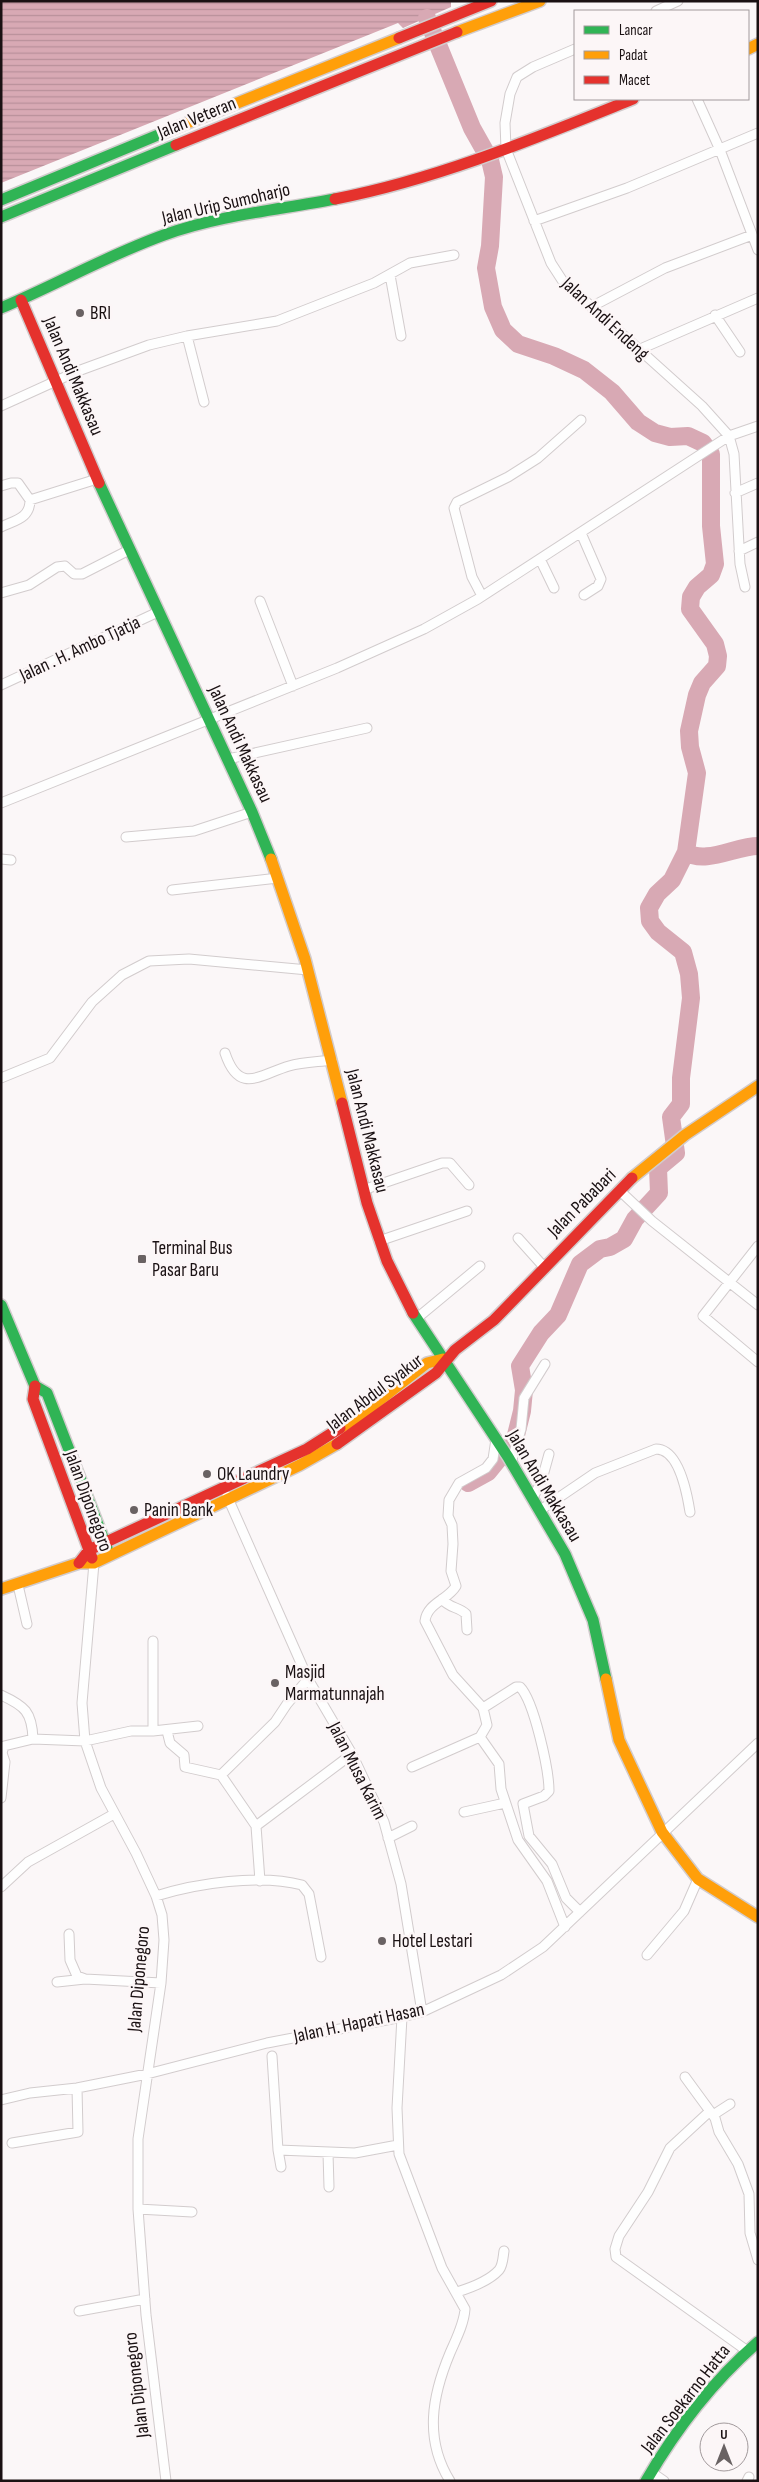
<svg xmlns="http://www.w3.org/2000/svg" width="759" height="2482" font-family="'Sofia Sans Condensed',sans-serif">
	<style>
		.water { fill: url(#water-rules) }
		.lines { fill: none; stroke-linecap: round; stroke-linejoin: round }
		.river { stroke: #d8a9b4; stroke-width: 18 }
		.street-casing { stroke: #d2cccd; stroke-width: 11 }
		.fast-casing { stroke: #d2cccd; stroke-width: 14 }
		.slow-casing { stroke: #d2cccd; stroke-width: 14 }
		.jam-casing { stroke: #d2cccd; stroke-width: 14 }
		.street { stroke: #fefefe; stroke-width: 9 }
		.fast { stroke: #30b455; stroke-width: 11 }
		.slow { stroke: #ff9f0a; stroke-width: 11 }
		.jam { stroke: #e5322d; stroke-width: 11 }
		.poi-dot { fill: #696263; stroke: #fcf6f7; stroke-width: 2 }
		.labels { text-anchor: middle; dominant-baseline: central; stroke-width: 5; stroke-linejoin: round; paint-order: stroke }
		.street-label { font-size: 19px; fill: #1a1113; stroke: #fcf6f7 }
		.poi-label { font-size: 19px; fill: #1a1113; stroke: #fcf6f7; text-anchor: start }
	</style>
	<defs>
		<pattern id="water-rules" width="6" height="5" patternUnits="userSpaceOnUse" patternTransform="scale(1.25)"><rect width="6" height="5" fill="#d8a9b4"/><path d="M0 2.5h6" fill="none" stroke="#b9909a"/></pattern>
	</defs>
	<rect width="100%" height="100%" fill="#fbf7f8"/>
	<path class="water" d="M1 1H451V7L403 28 398 23 1 183Z"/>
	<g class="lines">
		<path class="river" d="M427 18 472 128 490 160 494 177 490 246 486 268 493 307 503 330 518 344 554 356 584 370 612 392 638 422 655 433 670 437 688 436 703 443 711 454V526L715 564 711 575 697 587 691 597 690 609 715 644 718 656 717 666 702 683 697 695 689 731 690 747 697 773 686 852 672 880 657 894 649 908 650 921 658 932 683 952 689 974 691 998 681 1078V1104L671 1117 676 1153 658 1168 659 1193 635 1219 624 1239 610 1247 600 1249 580 1264 558 1315 541 1333 520 1366 524 1390 522 1411 515 1439 488 1472 468 1483
			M686 852C705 865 736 846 758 846"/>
		<defs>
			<path id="street" d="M656 11 678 1
				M575 49 533 67 517 77 510 94 505 123 506 149 551 263 562 280 702 406 729 436 734 454 740 564 745 587
				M697 99 720 150 758 250
				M534 221 627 188 758 133
				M390 275 401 336
				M591 307 665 268 752 235
				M715 315 740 352
				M187 336 204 402
				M638 350 758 298
				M1 406 78 371 149 345 187 336 277 321 374 283 410 263 454 255
				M1 486 11 483H18L30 500 97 479
				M735 493 758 483
				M1 527C16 520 30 518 30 500
				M581 533 601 579 598 586 584 595
				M739 551 758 542
				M540 559 554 588
				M1 593 29 585 57 567 65 566 74 574H82L129 550
				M482 596 472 577 454 508 457 502 508 477 538 458 581 420
				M260 601 293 686
				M1 685 158 612
				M228 759 367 728
				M1 803 337 668 424 629 478 599 729 436 758 426
				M126 837 194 831 252 812
				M1 859 11 860
				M172 890 278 878
				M225 1053C239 1095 259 1075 289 1066 303 1062 318 1062 332 1060
				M1 1078 50 1058 92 1002 122 975 149 961 189 959 308 970
				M363 1190 442 1163H450L469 1185
				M619 1190 652 1221 758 1305
				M518 1238 544 1267
				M379 1241 467 1211
				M758 1246 703 1316 758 1362
				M416 1319 480 1266
				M496 1439 493 1459 486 1468 459 1483 449 1500 448 1516 452 1525 453 1544 451 1571 456 1586C448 1600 427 1603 425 1621L453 1675 483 1708 487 1725 480 1737 499 1764 501 1789 518 1840 547 1881 565 1927
				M511 1463 521 1429 524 1398 545 1364
				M227 1496 308 1679 352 1754 384 1822 401 1884 422 2012
				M532 1499 541 1483 549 1454
				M539 1511 595 1473 656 1449C679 1449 687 1493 690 1512
				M94 1563 82 1703 85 1741 101 1788 136 1853 156 1896 162 1915 164 1940 161 1983 138 2139V2209L146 2315 166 2481
				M18 1585 27 1624
				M442 1599C449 1608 459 1607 466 1614L467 1630
				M1 1695C25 1706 32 1712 33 1739
				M483 1708 516 1687H520C534 1701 549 1770 549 1791L544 1796 523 1804 529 1836 552 1864 566 1898 580 1912
				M153 1731 198 1726
				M167 1731 170 1743 184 1755 185 1767 221 1775
				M412 1767 480 1737
				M1 1798 5 1762 2 1753 4 1746 33 1739 85 1741 131 1731H153V1641
				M464 1812 505 1803
				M256 1826 352 1754
				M388 1838 412 1826
				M260 1881 256 1826 221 1775 275 1722 287 1704 308 1679
				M1 1887 28 1862 114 1814
				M156 1896C197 1883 260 1874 302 1885L309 1894 321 1957
				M69 1934 70 1960 77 1976 85 1979
				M647 1955 684 1911 698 1879
				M57 1982 85 1979 161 1983
				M402 2017 397 2108 399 2154 442 2268 465 2309C464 2324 456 2339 450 2353 432 2396 424 2439 450 2481
				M272 2056 278 2150 281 2167
				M685 2077 715 2118 719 2132 738 2164 749 2194 750 2233 758 2260
				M1 2100 30 2093 77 2088 147 2074 267 2043 402 2017 422 2012 501 1975 543 1947 758 1743
				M710 2111 670 2148 648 2192 619 2236 615 2249 616 2257 746 2350
				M713 2115 730 2104
				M12 2143 78 2132 77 2088
				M278 2150 355 2153 398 2145
				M328 2153 329 2187
				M138 2209 192 2212
				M457 2292C470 2288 490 2280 499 2270 503 2265 503 2257 504 2251
				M79 2311 145 2299
				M651 2472 664 2481
				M747 2481 749 2477"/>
			<path id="fast" d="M1 200 175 128
				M1 217 176 145
				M1 308C56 285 108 255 164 235 219 215 278 210 335 199
				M99 483 252 812 271 859
				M1 1305 35 1386
				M413 1313 508 1457 565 1554 593 1620 606 1679
				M35 1386 47 1393 107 1548
				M646 2481C676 2429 712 2382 758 2342"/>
			<path id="slow" d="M457 32 540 1
				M748 49 758 44
				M175 128 399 38
				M271 859 305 959 342 1103
				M632 1178 685 1135 758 1086
				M340 1428 357 1418 427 1363 443 1359
				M1 1589 79 1563H94L300 1465 337 1444
				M606 1679 619 1740 662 1832 698 1879 758 1917"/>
			<path id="jam" d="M399 38 491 1
				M176 145 457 32
				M335 199C438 179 536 138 633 99
				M21 300 99 483
				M342 1103 367 1203 387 1261 413 1313
				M35 1386 33 1399 92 1558
				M337 1444 436 1373 455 1350 494 1320 632 1178
				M79 1563 89 1550 307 1449 340 1428"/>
		</defs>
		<use href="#street" class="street-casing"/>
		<use href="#fast" class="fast-casing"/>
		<use href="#slow" class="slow-casing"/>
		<use href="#jam" class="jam-casing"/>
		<use href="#street" class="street"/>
		<use href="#fast" class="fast"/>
		<use href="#slow" class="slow"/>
		<use href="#jam" class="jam"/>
	</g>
	<g class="poi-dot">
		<circle cx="80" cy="313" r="5"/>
		<rect x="137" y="1254" width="10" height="10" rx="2.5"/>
		<circle cx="207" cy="1474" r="5"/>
		<circle cx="134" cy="1510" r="5"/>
		<circle cx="275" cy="1683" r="5"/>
		<circle cx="382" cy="1941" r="5"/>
	</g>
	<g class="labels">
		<g class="street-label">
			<text transform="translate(197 118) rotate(-22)">Jalan Veteran</text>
			<text transform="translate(226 204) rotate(-13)">Jalan Urip Sumoharjo</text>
			<text transform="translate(605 319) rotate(43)">Jalan Andi Endeng</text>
			<text transform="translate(73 376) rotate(67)">Jalan Andi Makkasau</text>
			<text transform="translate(80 649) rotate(-25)">Jalan . H. Ambo Tjatja</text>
			<text transform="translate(240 744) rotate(65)">Jalan Andi Makkasau</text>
			<text transform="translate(367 1131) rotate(76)">Jalan Andi Makkasau</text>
			<text transform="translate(582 1203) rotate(-45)">Jalan Pababari</text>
			<text transform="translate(375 1393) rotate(-37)">Jalan Abdul Syakur</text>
			<text transform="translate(544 1486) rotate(59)">Jalan Andi Makkasau</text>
			<text transform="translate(88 1501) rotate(70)">Jalan Diponegoro</text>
			<text transform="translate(357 1771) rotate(63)">Jalan Musa Karim</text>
			<text transform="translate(139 1979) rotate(-85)">Jalan Diponegoro</text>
			<text transform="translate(359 2023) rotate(-12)">Jalan H. Hapati Hasan</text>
			<text transform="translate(137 2385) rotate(-97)">Jalan Diponegoro</text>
			<text transform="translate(686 2399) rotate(-52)">Jalan Soekarno Hatta</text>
		</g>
		<g class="poi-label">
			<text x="90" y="313">BRI</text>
			<text x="152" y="1248">Terminal Bus<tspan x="152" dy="22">Pasar Baru</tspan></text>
			<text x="217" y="1474">OK Laundry</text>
			<text x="144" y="1510">Panin Bank</text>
			<text x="285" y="1672">Masjid<tspan x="285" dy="22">Marmatunnajah</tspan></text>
			<text x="392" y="1941">Hotel Lestari</text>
		</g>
	</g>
	<rect width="759" height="2482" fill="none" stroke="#1a1113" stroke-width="5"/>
	<rect x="574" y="10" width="175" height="90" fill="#fcf6f7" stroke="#a29a9c"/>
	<rect x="584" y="26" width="25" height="8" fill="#30b455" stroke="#a29a9c"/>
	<text x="619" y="35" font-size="15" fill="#1a1113">Lancar</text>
	<rect x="584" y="51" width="25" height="8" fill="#ff9f0a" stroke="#a29a9c"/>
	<text x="619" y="60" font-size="15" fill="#1a1113">Padat</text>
	<rect x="584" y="76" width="25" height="8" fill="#e5322d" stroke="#a29a9c"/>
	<text x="619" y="85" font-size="15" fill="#1a1113">Macet</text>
	<g transform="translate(724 2447)"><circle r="24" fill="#fcf6f7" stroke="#a29a9c"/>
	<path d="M0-4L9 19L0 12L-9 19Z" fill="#696263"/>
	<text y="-8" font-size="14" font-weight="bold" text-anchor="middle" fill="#1a1113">U</text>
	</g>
</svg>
